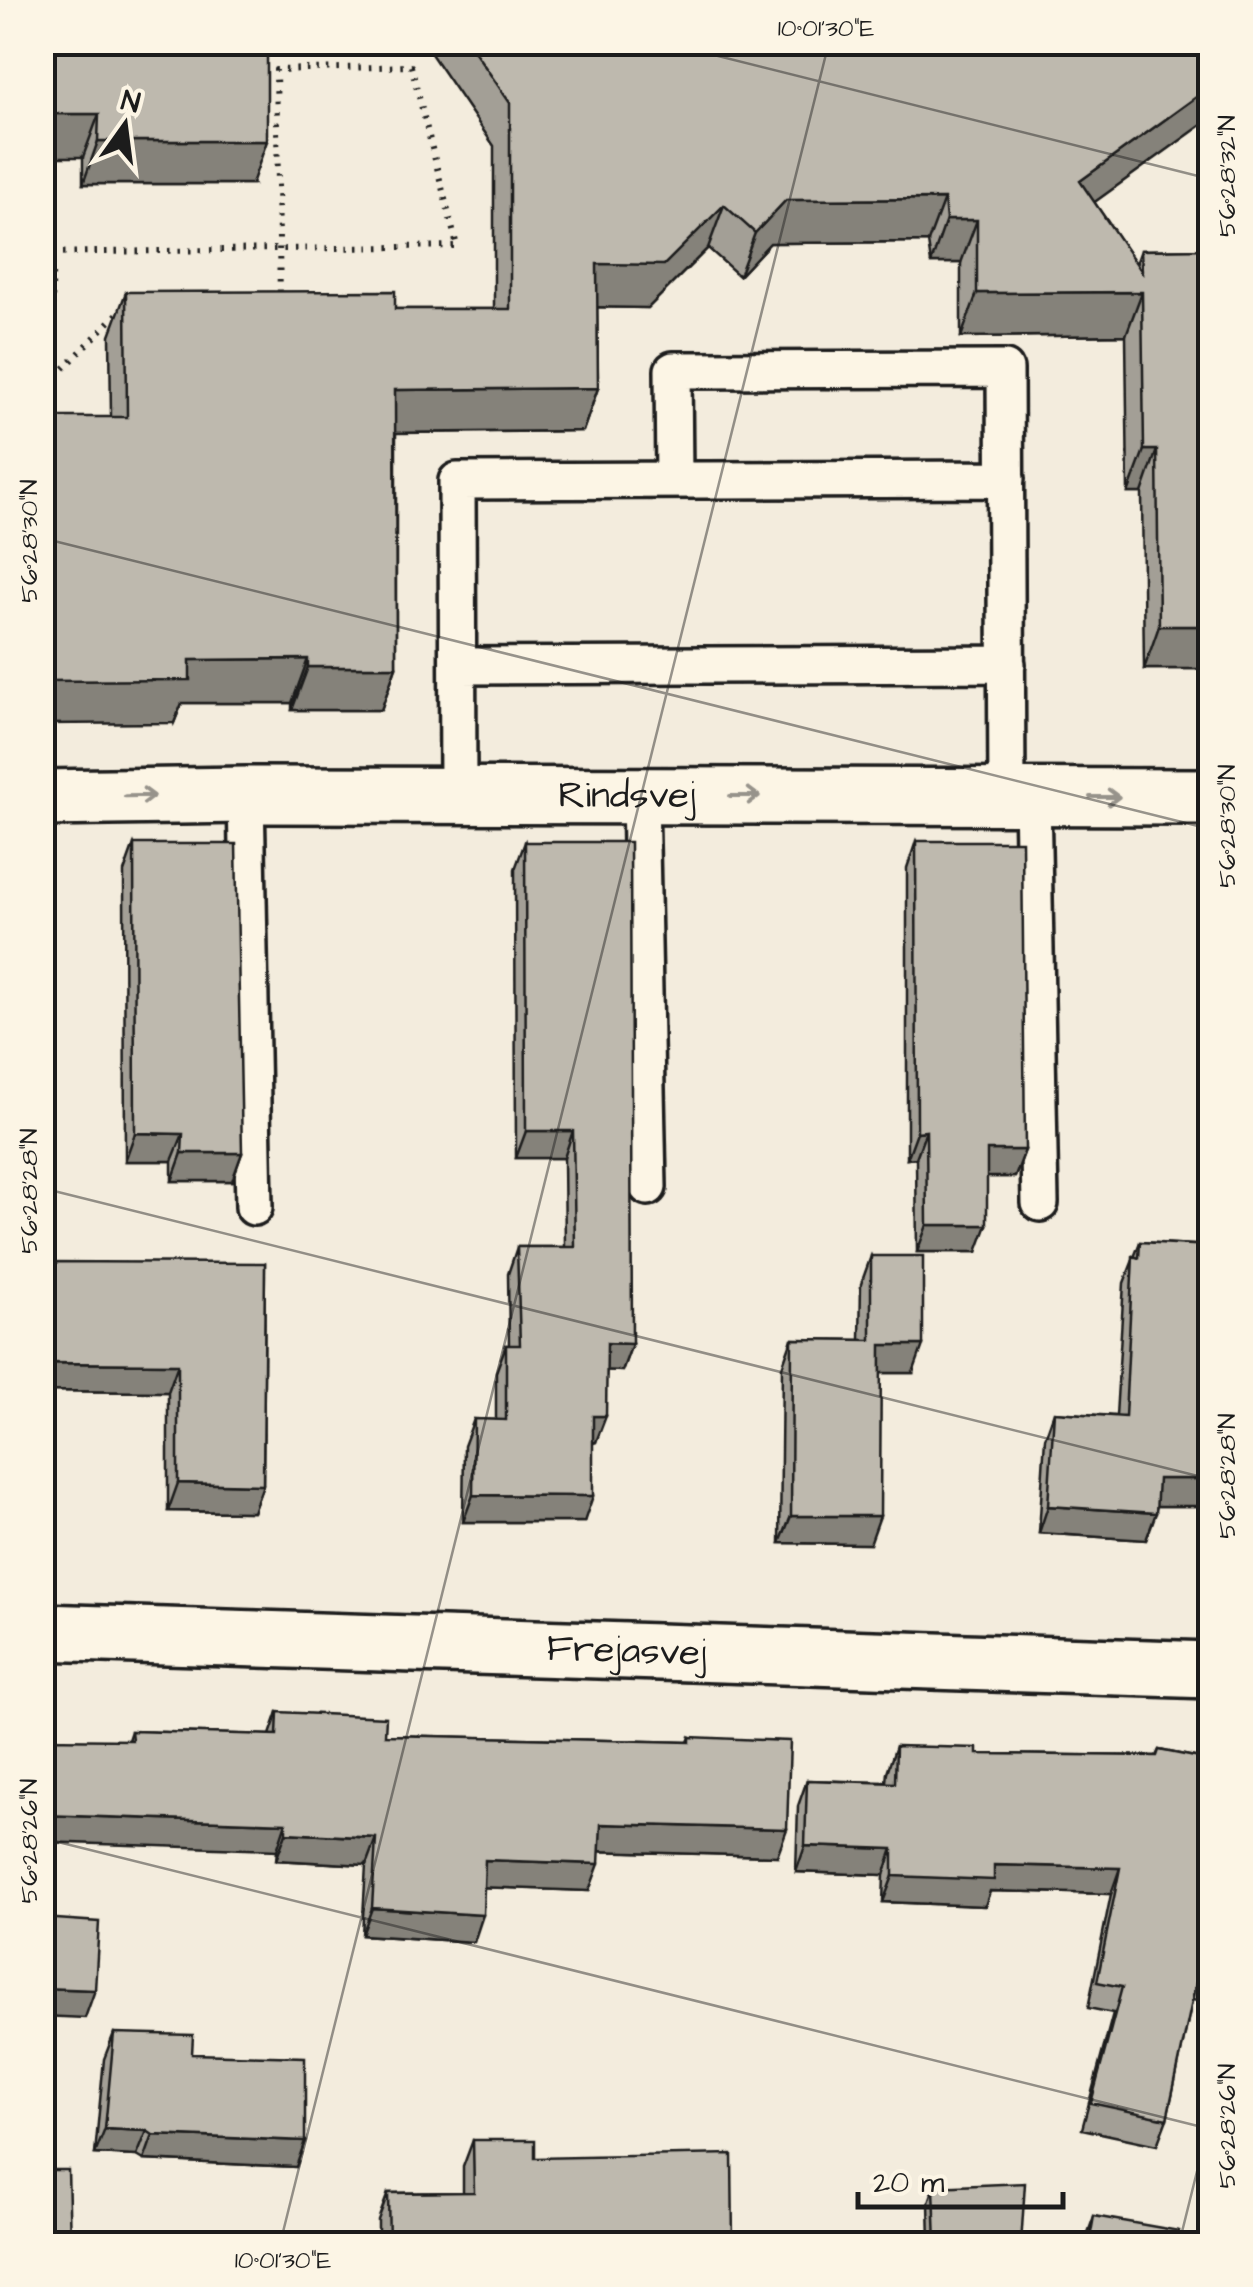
<svg xmlns="http://www.w3.org/2000/svg" width="1253" height="2287" font-family="'Architects Daughter',sans-serif">
	<style>
		.lines { fill: none; stroke-linecap: round; stroke-linejoin: round }
		.lane-casing { stroke: #1c1c1c; stroke-width: 42 }
		.street-casing { stroke: #1c1c1c; stroke-width: 62 }
		.path { stroke: #1c1c1c; stroke-width: 6; stroke-dasharray: 2.5 8; stroke-linecap: butt }
		.lane { stroke: #fcf5e5; stroke-width: 35 }
		.street { stroke: #fcf5e5; stroke-width: 55 }
		.wall { fill: #a39f96; stroke: #1c1c1c; stroke-width: 2.5 }
		.shaded-wall { fill: #85827a; stroke: #1c1c1c; stroke-width: 2.5 }
		.building { fill: #beb9ae; stroke: #1c1c1c; stroke-width: 2.5 }
		.oneway { stroke: #97938b }
		.ticks { fill: none; stroke: #1c1c1c; stroke-width: 2.5; stroke-opacity: 0.45 }
		.labels { text-anchor: middle; dominant-baseline: central; stroke-width: 9; stroke-linejoin: round; paint-order: stroke }
		.street-label { font-size: 38px; fill: #1c1c1c; stroke: #fcf5e5 }
		.neatline { fill: none; stroke: #1c1c1c; stroke-width: 4 }
		.ticks-label { font-size: 25px; text-anchor: middle; fill: #1c1c1c }
	</style>
	<rect width="100%" height="100%" fill="#f3ecdd"/>
	<filter id="ink" filterUnits="userSpaceOnUse"><feTurbulence type="fractalNoise" baseFrequency=".01" numOctaves="2"/><feDisplacementMap in="SourceGraphic" scale="20" xChannelSelector="R" yChannelSelector="G"/><feConvolveMatrix kernelMatrix="1 2 1 2 8 2 1 2 1" color-interpolation-filters="sRGB"/></filter>
	<g filter="url(#ink)">
		<g class="lines">
			<defs>
				<path id="lane" d="M674 480 673 370 1005 369 1007 797
					M458 666 1007 664
					M246 795 254 1207
					M458 796 457 481 1006 479
					M640 796 648 1187
					M1032 797 1040 1203"/>
				<g id="street">
					<path id="s1" d="M42 798 246 795 1210 797"/>
					<path id="s2" d="M42 1632 1210 1670"/>
				</g>
			</defs>
			<use href="#lane" class="lane-casing"/>
			<use href="#street" class="street-casing"/>
			<path class="path" d="M42 253 457 246 411 66 276 70 280 298
				M52 253 53 423
				M42 391 123 308"/>
			<use href="#lane" class="lane"/>
			<use href="#street" class="street"/>
		</g>
		<path class="wall" d="M42 42 252 184H83V157Z
			M423 42H1210L1094 202 1136 264 1141 250 1210 249V669H1144L1142 493H1128L1126 335 961 337V263H931L928 242 770 243 739 276 708 248 648 308 597 307 598 388 583 431 396 433V667L381 710H292V703H182L174 723 111 417 110 335 126 292 395 309H494V146Z
			M916 841 1025 1150 1015 1177H987L977 1252H917L916 1158 907 1159V868Z
			M525 842 632 1344 622 1371 607 1370 596 1442 593 1443 584 1522H463L464 1446 474 1419 496 1420V1372L506 1345H509L508 1274 517 1247H565L564 1158H516L515 869Z
			M134 844 242 1153 232 1181H172V1161H125L124 872Z
			M1140 1242 1210 1246V1506H1157L1146 1540 1039 1533 1045 1438 1054 1412 1116 1416 1124 1283Z
			M871 1256 913 1373H881L870 1544 780 1543 782 1367 792 1339 860 1340 861 1284Z
			M265 1263 263 1485 253 1512 168 1511V1392L42 1391Z
			M278 1712 385 1735 688 1742 690 1737 777 1856 599 1851 589 1891 484 1887 474 1942 362 1935 366 1865 276 1860 277 1850 128 1740 131 1731 270 1735Z
			M896 1746 977 1754 1156 1756 1159 1750 1210 1760V2003L1192 2000 1167 2119 1157 2145 1082 2129 1113 2013 1088 2008 1111 1894 990 1891 985 1906 883 1902 884 1875 796 1872 798 1806 807 1780 886 1782 887 1772Z
			M114 2033 192 2054 305 2141 296 2167 144 2160 137 2156 95 2154 104 2059Z
			M473 2140 535 2158 733 2244H378V2220L388 2193 463 2192V2167Z
			M934 2187 1021 2244H930L929 2202Z
			M1094 2216 1176 2244H1084Z"/>
		<path class="shaded-wall" d="M1210 87V119L1064 224 1080 181Z
			M42 114H99L83 157H42Z
			M98 141H267L252 184H83Z
			M944 199 928 242 770 243 739 276 755 233 786 200Z
			M724 205 708 248 648 308 581 307 597 264Z
			M946 220H977L961 263H931Z
			M1142 292 1126 335 961 337 977 293Z
			M598 388 583 431 380 433 395 390Z
			M1144 450H1157L1142 493H1128Z
			M1159 626H1210V669H1144Z
			M308 659 292 703H182L174 723 42 724V681L190 660Z
			M308 667H396L381 710H292Z
			M526 1131H573L564 1158H516Z
			M926 1131 916 1158 907 1159 917 1132Z
			M135 1133 183 1134 172 1161H125Z
			M987 1150H1025L1015 1177H978Z
			M182 1153H242L232 1181H172Z
			M927 1225H987L977 1252H917Z
			M607 1343 632 1344 622 1371 597 1370Z
			M881 1345H923L913 1373H871Z
			M45 1363 178 1364 168 1392 42 1391V1370Z
			M593 1416H606L596 1442 583 1443Z
			M1158 1479H1210V1506H1148Z
			M178 1483 263 1485 253 1512 168 1511Z
			M473 1495 593 1496 584 1522H463Z
			M1048 1506 1156 1513 1146 1540 1039 1533Z
			M791 1516H880L870 1544 780 1543Z
			M42 1815 286 1823 277 1850 42 1842Z
			M601 1824 787 1829 777 1856 591 1851Z
			M286 1833 376 1838 366 1865 276 1860Z
			M805 1846 893 1849 884 1875 796 1872Z
			M485 1860 599 1864 589 1891 475 1887Z
			M994 1865 1120 1868 1111 1894 990 1891 985 1906 883 1902 893 1876Z
			M372 1908 483 1915 474 1942 362 1935Z
			M42 1988 95 1990 85 2018 42 2016Z
			M105 2129 147 2131 137 2156 95 2154Z
			M153 2135 305 2141 296 2167 144 2160Z"/>
		<path class="building" d="M42 42H267V141H98L99 114H42Z
			M468 42H1210V87L1080 181 1142 272 1141 250 1210 249V626H1159L1157 450H1144L1142 292 977 293V220H946L944 199 786 200 755 233 724 205 664 265 597 264 598 388 395 390 396 667H308V659L190 660V680L42 681V417H127L126 292 395 291V309H510V103Z
			M916 841H1022L1025 1150H987V1225H927L926 1131 917 1132Z
			M525 842H630L632 1344 607 1343 606 1416H593V1496L473 1495 474 1419 506 1420V1345H520L517 1247H575L573 1131H526Z
			M134 844H236L242 1153H182L183 1134 135 1133Z
			M1140 1242 1210 1246V1479H1158L1156 1513 1048 1506 1054 1412 1125 1417 1133 1256 1139 1258Z
			M871 1256H923V1345H881L880 1516H791L792 1339 871 1340Z
			M42 1262 265 1263 263 1485 178 1483V1364L45 1363 46 1374H42Z
			M278 1712 386 1717 385 1735 690 1742V1737L790 1741 787 1829 601 1824 599 1864 485 1860 483 1915 372 1908 376 1838 286 1833V1823L42 1815V1739L132 1740 131 1731 277 1735Z
			M896 1746 977 1748V1754L1157 1756 1159 1750 1210 1760V1976L1198 1973 1167 2119 1091 2103 1122 1987 1097 1982 1120 1868 994 1865V1880L893 1876V1849L805 1846 807 1780 895 1783Z
			M42 1918 99 1922 95 1990 42 1988Z
			M114 2033 193 2035 192 2054 305 2057V2141L153 2135 147 2131 105 2129Z
			M473 2140H535V2158L732 2154 733 2244H389L388 2193 474 2192Z
			M42 2170H68L70 2244H42Z
			M1025 2183 1021 2244H936L934 2187Z
			M1094 2216 1179 2231 1176 2244H1089Z"/>
		<defs><path id="oneway-shaft" d="M-6 0H5M1.5-3L5.5 0L1.5 3" fill="none" stroke-width="1.6" stroke-linecap="round" stroke-linejoin="round" transform="scale(2.5)"/></defs>
		<g class="oneway">
			<use href="#oneway-shaft" transform="translate(140 796) rotate(-1)"/>
			<use href="#oneway-shaft" transform="translate(745 796)"/>
			<use href="#oneway-shaft" transform="translate(1105 797)"/>
		</g>
	</g>
	<path class="ticks" d="M662 42 1210 179M42 538 1210 829M42 1188 1210 1479M42 1838 1210 2129M280 2244 829 42M1179 2244 1210 2119"/>
	<g class="labels">
		<g class="street-label">
			<text stroke="none"><textPath href="#s1" startOffset="585">Rindsvej</textPath></text>
			<text stroke="none"><textPath href="#s2" startOffset="585">Frejasvej</textPath></text>
		</g>
	</g>
	<rect width="1253" height="2287" fill="none" stroke="#fcf5e5" stroke-width="110"/>
	<g transform="translate(125 125) rotate(14)" stroke="#fcf5e5" stroke-width="8" paint-order="stroke">
	<path d="M0-8L18 38L0 25L-18 38Z" fill="#1c1c1c"/>
	<text y="-15" font-size="28" font-weight="bold" text-anchor="middle" fill="#1c1c1c">N</text>
	</g>
	<path d="M858 2192v15h205v-15" fill="none" stroke="#1c1c1c" stroke-width="5"/>
	<text x="873" y="2192" font-size="30" fill="#1c1c1c" stroke="#fcf5e5" stroke-width="8" paint-order="stroke">20 m</text>
	<rect x="55" y="55" width="1143" height="2177" class="neatline"/>
	<g class="ticks-label">
		<text x="826" y="36">10°01'30"E</text>
		<text transform="translate(1226 176) rotate(-90)" y="9">56°28'32"N</text>
		<text transform="translate(28 541) rotate(-90)" y="9">56°28'30"N</text>
		<text transform="translate(1226 826) rotate(-90)" y="9">56°28'30"N</text>
		<text transform="translate(28 1191) rotate(-90)" y="9">56°28'28"N</text>
		<text transform="translate(1226 1476) rotate(-90)" y="9">56°28'28"N</text>
		<text transform="translate(28 1841) rotate(-90)" y="9">56°28'26"N</text>
		<text transform="translate(1226 2126) rotate(-90)" y="9">56°28'26"N</text>
		<text x="283" y="2268">10°01'30"E</text>
	</g>
</svg>
